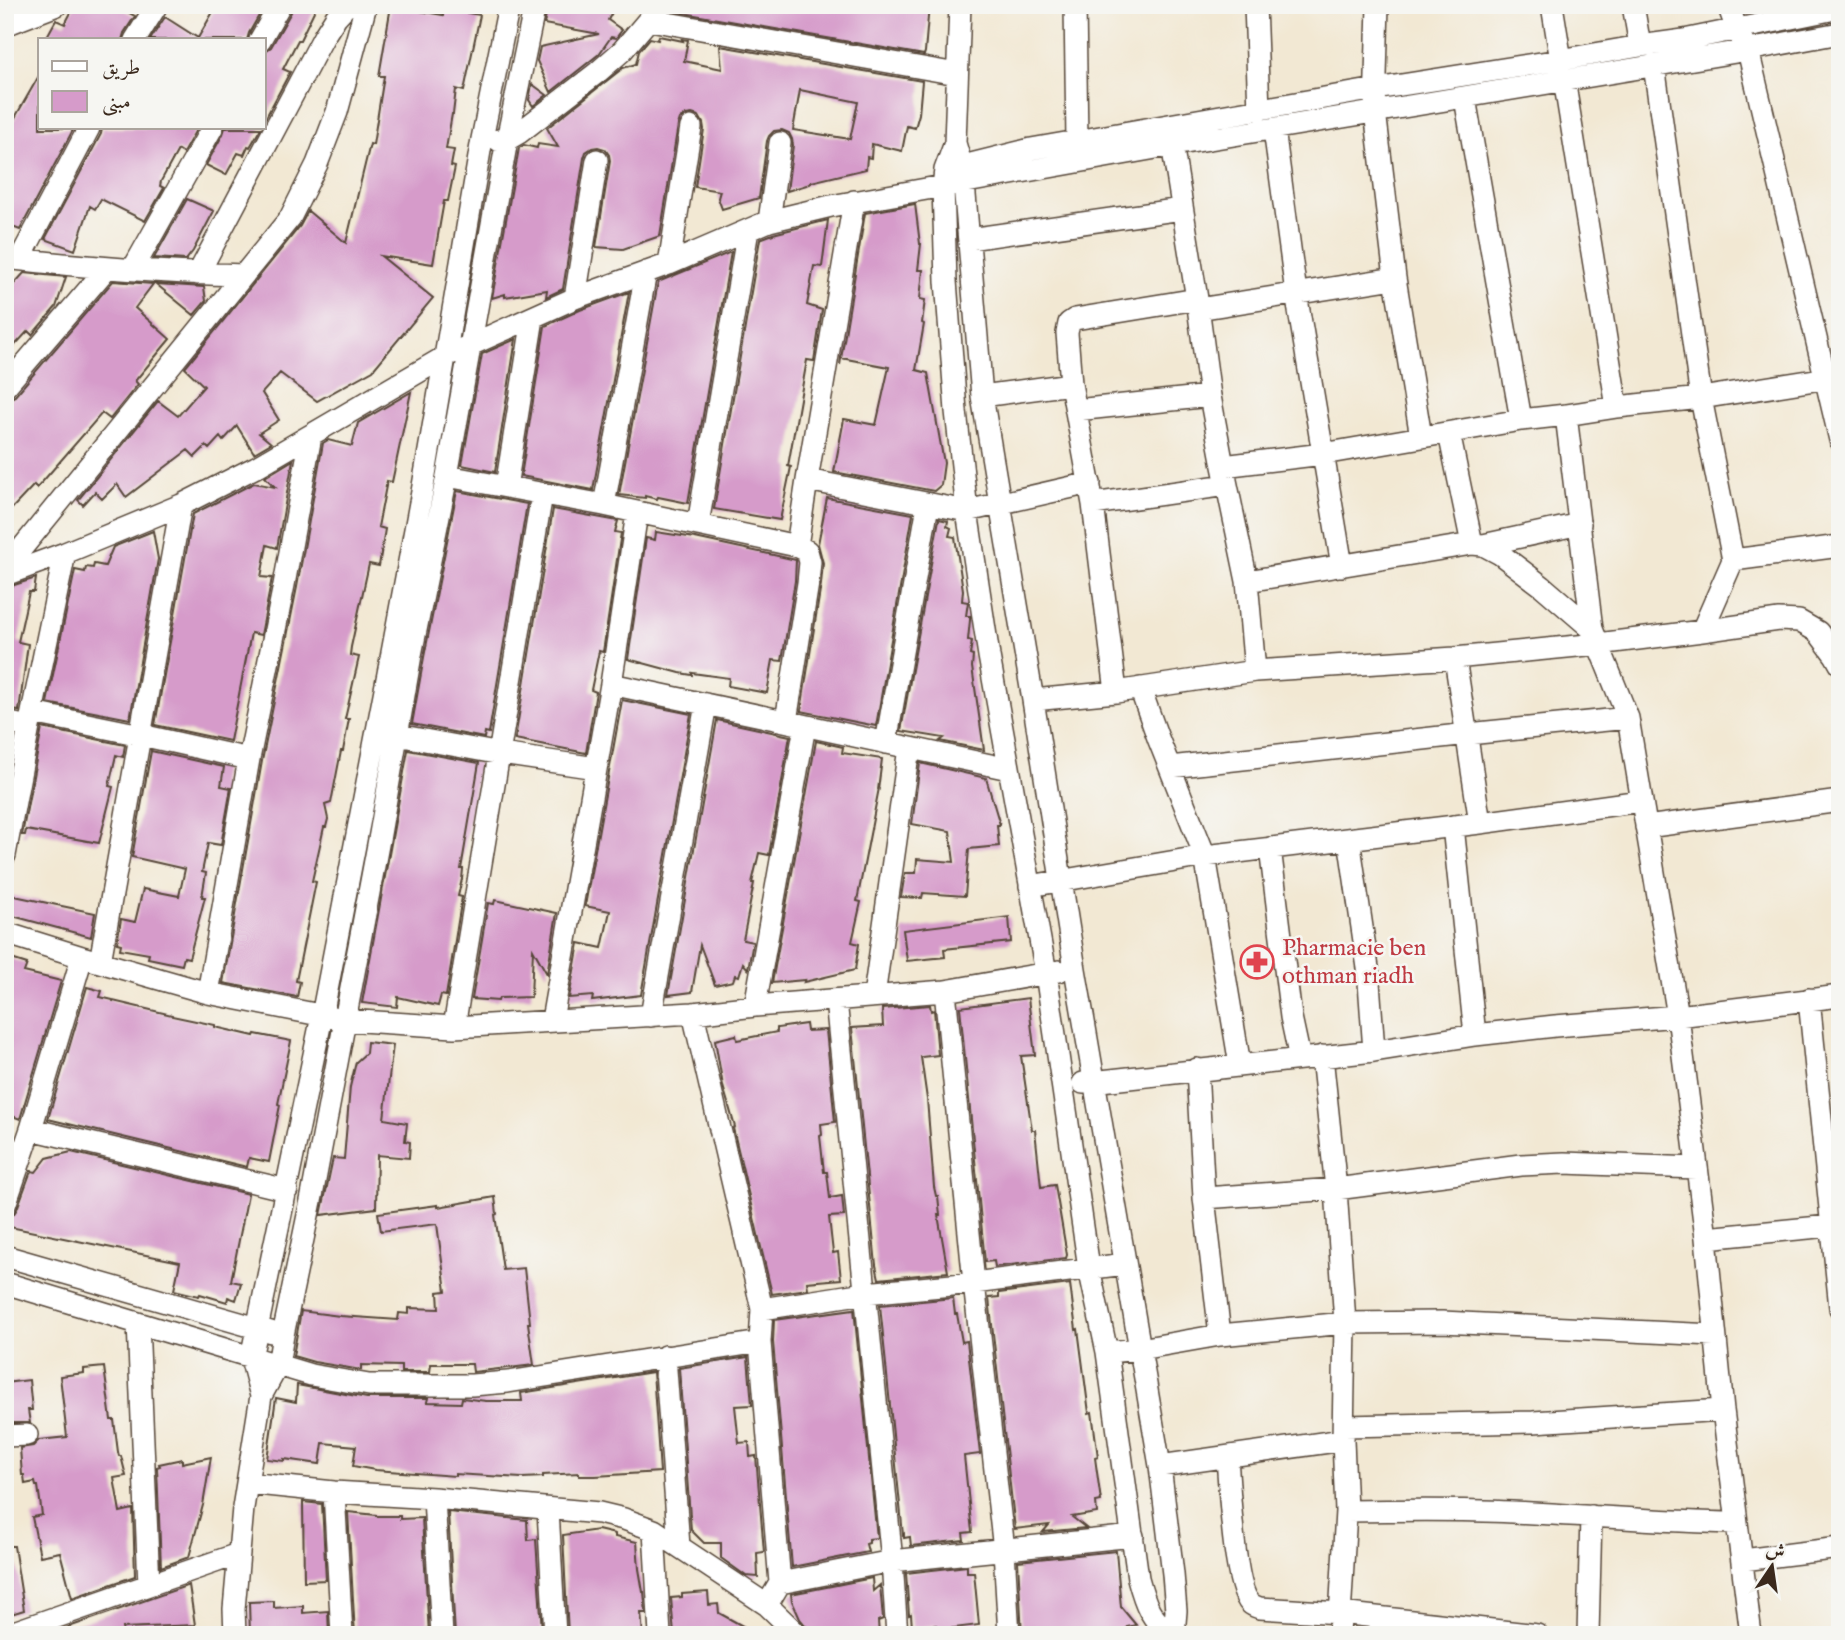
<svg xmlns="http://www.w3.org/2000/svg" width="1845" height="1640" font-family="'IM FELL English',Amiri,serif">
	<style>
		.building { fill: #d69bca; fill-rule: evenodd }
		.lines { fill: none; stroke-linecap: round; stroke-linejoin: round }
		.minor-casing { stroke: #564639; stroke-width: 24 }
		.major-casing { stroke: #564639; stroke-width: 30 }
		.minor { stroke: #fff; stroke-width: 21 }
		.major { stroke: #fff; stroke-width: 26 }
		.labels { text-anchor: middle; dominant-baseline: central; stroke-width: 5; stroke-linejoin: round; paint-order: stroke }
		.health-label { font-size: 24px; fill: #be3a42; stroke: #f6f6f2; text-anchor: start }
	</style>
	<rect width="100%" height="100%" fill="#f6f6f2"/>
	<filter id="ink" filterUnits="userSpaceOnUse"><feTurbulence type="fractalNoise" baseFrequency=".0143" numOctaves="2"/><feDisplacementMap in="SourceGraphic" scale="14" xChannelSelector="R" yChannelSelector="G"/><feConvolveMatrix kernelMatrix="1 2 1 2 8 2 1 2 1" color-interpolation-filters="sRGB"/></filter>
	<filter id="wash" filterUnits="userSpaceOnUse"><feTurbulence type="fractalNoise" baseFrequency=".00686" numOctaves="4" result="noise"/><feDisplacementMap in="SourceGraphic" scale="28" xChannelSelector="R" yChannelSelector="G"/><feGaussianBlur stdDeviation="1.57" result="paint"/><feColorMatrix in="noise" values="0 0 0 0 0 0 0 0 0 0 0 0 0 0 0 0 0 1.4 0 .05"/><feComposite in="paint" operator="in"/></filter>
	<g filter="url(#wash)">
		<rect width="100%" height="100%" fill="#f2e8d3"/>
		<g id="blocks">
			<path class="building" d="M75 5H115L135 16 124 33 122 40H45L56 20 65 24Z
				M217 5H265L249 33 247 40H150L165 17 198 38Z
				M293 5H317L300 40H298L283 69 290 72 264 121V52L271 47 291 12Z
				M548 5H616L608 20 622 30 616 38 611 37 599 54 551 92 537 61 540 47 599 34 544 24Z
				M674 5H929L925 52 924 55 672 11Z
				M391 6 443 15 444 9 480 15 464 91 456 89 453 114H452L446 149 454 150 451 166 455 167 448 201H444L433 264 381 256 433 298 373 370 317 401 280 373 262 393 279 420 259 433 271 443 254 453 237 426 223 441 220 437 209 449 206 446 195 457 188 450 126 497 117 484 102 499 95 492 83 505 78 500 158 401 178 416 204 386 185 368 300 226 308 211 346 243 370 144 373 145 384 76H379Z
				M659 36 683 41 682 39 688 40 684 61 722 69 720 46 922 81 919 114 915 128 907 126 902 151 872 144 871 158 867 157 866 169 811 182 810 184 787 191 793 145 792 139 789 133 782 130 774 131 769 136 767 141 759 198 722 209 718 198 720 191 695 187 704 129 703 123 699 116 692 114 686 115 680 119 678 125 660 236 623 249 596 247 610 161 609 155 605 149 598 147 592 148 586 152 584 158 563 289 546 297 547 290 505 297V294L492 298 519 148 524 145 537 148 538 144 558 147 547 128 623 68 636 64 639 51 650 38 658 40ZM800 90 858 102 850 139 793 130Z
				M40 74V128H74L20 230 5 224V135Z
				M532 84 547 95 533 106 529 100Z
				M102 128H197L183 153 178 150 161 181 160 186 164 188 145 221 101 199 95 209 90 206 75 250 45 239 101 134Z
				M225 128H261L250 147 248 146 244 155 238 153 226 175 206 165 223 134Z
				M187 199 214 211 193 251 186 260 154 258Z
				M915 204 920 244H921L918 270H923L920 299 925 300 922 323 924 324 916 370 928 373 944 463 941 485 934 491 834 472 844 419 876 425 889 367 841 358 840 365 865 213Z
				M828 220 822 267 814 266 807 305 822 310 814 361 807 360 788 466 791 467 780 520 714 509 760 239 773 234Z
				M731 252 688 503 658 497 657 499 645 496V498L619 495 658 282Z
				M24 273 66 277 56 307 32 335 28 331 5 356V294Z
				M113 281 153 284 135 308 170 339 135 381 138 384 110 419 102 413 37 488 34 485 5 516V401L15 396Z
				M156 284 204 287 206 301 194 315Z
				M629 292 593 490 521 476 545 326 580 310Z
				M516 339 495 472 462 465 482 354Z
				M411 392 392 482 387 481 378 527 385 529 379 566 369 564 351 647 350 655 359 657 345 719H349L343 751H341L331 803 325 805 328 819 326 827H324L312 881 316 882 296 981 300 982 297 997 223 983 262 761 297 587 323 443 328 440 352 446 358 423Z
				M293 460 277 548 267 545 261 577 272 578 271 583 261 635 251 633 230 741 155 725 193 514 254 483 275 487 265 477Z
				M457 491 527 504 489 733 485 732 484 738 412 724 424 657Z
				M827 498 913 514 876 726 801 711 821 584 823 563 818 544Z
				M553 509 618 521 615 532 621 533 603 652 599 651 591 690 596 692 586 753 515 739Z
				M939 519 948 521 947 526 951 528 949 536 955 537 963 590 962 601 968 602 966 616H970V620L968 640 972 641 970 655 973 656 972 667 984 750 940 741 944 738 901 731Z
				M153 531 158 559 130 719 47 703 75 570 85 572 86 567 93 568 94 564 105 566 113 547Z
				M656 532 695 538 796 560 795 581 782 661 773 660 767 693 728 686 729 678 692 673V675L680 673 628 659 646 538 655 540Z
				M36 578 34 592H29L18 642 28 644 19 711 5 709V588Z
				M622 700 691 714 641 995 592 1001 593 996 569 998 579 943 602 948 610 911 585 906Z
				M717 720 790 736 769 855 759 853 752 883H754L743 940 753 942 748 969 743 963 739 976 735 975 733 981 715 985 700 945 692 992 668 995Z
				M42 728 125 745 123 757 116 755 109 786 113 787 99 843 26 830 25 835H22Z
				M5 735 14 737 5 782Z
				M816 741 843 747 842 753 882 759 878 790 879 788 857 901 861 902 852 942 859 944 855 970 804 982 805 980 772 983Z
				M408 750 479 763 461 869H463L462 879 458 896 462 897 446 996 441 995 438 1006 398 997 397 1007 362 1003Z
				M151 751 224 767 221 786 231 788 221 845 208 843 202 872 206 873 202 897H205L189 958 184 957 182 965 148 958 149 954 120 949 121 944 117 943 121 919 135 922 143 889 179 896 185 869 132 857Z
				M920 763 986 778 1000 825H997L999 846 969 849 965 896 923 893 922 898 901 897 905 873H916L917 859 954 862 950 831 912 824Z
				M5 894 95 913 91 937 5 914Z
				M495 900 557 913 547 974 533 949 531 997 499 998 498 1001 472 999 488 903 494 904Z
				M1009 917 1011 942 944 949 945 957 907 961 903 930Z
				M5 957 27 964 24 972 61 981 20 1119 5 1113Z
				M87 987 102 991 100 997 113 1000V1001L172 1015V1016L215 1025V1027L254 1036 255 1034 291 1041 278 1104 280 1105 269 1162 249 1158 247 1167 48 1119Z
				M1028 998 1035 1055 1021 1056 1032 1130H1035L1041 1187 1055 1185 1067 1255 1066 1258 995 1267 994 1261 985 1262 960 1007Z
				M930 1005 931 1011 934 1010 938 1055 921 1057 927 1099 934 1187 936 1196H938L940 1215H938L948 1272 879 1279 876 1265 852 1028 883 1026 882 1009Z
				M806 1024 807 1031 826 1030 835 1122 821 1124 822 1135 820 1136 824 1172H827L830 1198 842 1196 844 1216 829 1217 833 1253 838 1252 841 1279 807 1282 808 1289 772 1294 733 1128 735 1127 723 1086 715 1040 736 1035 737 1040 777 1032V1028Z
				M367 1042 393 1045 384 1119 407 1123 405 1141 410 1142 409 1158 377 1155 376 1208 321 1215 333 1158 344 1159 350 1087 356 1062 366 1053Z
				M71 1152 248 1194 231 1281 241 1283 236 1300 228 1297 227 1302 200 1294 199 1296 174 1290 180 1262 5 1226V1218L13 1215 17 1209 31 1171 36 1172 47 1158Z
				M495 1197 497 1214 495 1215 503 1270 524 1268 530 1323H528L534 1365 473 1372 472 1364H431L430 1372H401V1366L361 1365V1370L314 1362 293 1356 301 1311 340 1316 398 1320 399 1313 409 1314V1308L439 1309 438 1292 446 1291 437 1224 381 1231 378 1213 438 1205V1207Z
				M1070 1284 1076 1330 1078 1329 1089 1413 1092 1412 1098 1457 1095 1458 1101 1501 1096 1502 1097 1513 1072 1517 1086 1528 1043 1532 1049 1525 1015 1529 989 1298 999 1297V1293Z
				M953 1298 955 1314H957L962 1342 967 1341 980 1454 964 1456 972 1532 963 1533 964 1540 911 1546 910 1537 904 1538V1534L903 1535 880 1305Z
				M854 1309 877 1538 869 1539V1543L866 1544 868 1552 792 1567 773 1342 774 1320Z
				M748 1357 752 1405 735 1406 739 1443 749 1442 750 1457 756 1456 764 1552 757 1553 758 1577 746 1576 721 1558V1543H704L691 1530 679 1368Z
				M104 1367 111 1420H114L118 1452 119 1456H121L126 1476 114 1478 120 1512 133 1509 135 1576 72 1598 60 1552 40 1556 32 1517 42 1515 38 1486H36L35 1482 25 1484 24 1475H22L20 1448 33 1446 39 1440 67 1437 60 1376 84 1373V1369Z
				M653 1372 660 1472 595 1476H579V1473L543 1475V1477L522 1478 455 1474V1476L375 1470 353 1466 356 1446 323 1443 320 1464 284 1459V1461L267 1459 276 1398 296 1402 297 1385 367 1398H428L427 1402 461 1403 462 1398 486 1401H522L521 1393Z
				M29 1380 32 1410H28L30 1423H5V1383Z
				M211 1457 203 1505 189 1557 161 1567 157 1467 160 1466 159 1464 182 1459V1463Z
				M303 1502 322 1504 326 1580 304 1581Z
				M348 1512 376 1515V1516H400V1519L422 1518 429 1634 355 1635Z
				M448 1512 527 1520 528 1540 536 1539 542 1632 508 1635H455Z
				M598 1530 615 1534V1537L637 1542 639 1569 643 1592H644L646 1613H641L643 1635H568L563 1535Z
				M5 1546H14L24 1610 5 1616Z
				M1116 1551 1121 1607 1136 1625 1127 1627V1633L1117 1635H1022L1018 1561Z
				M967 1566V1572H974L979 1625 938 1630 937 1625 912 1628 911 1614 909 1615 906 1573Z
				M872 1578 873 1591 880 1585 883 1619 878 1621 879 1635H811L810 1631 800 1619 792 1601 791 1594Z
				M189 1585 195 1625 123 1628 124 1635H46Z
				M708 1592 709 1605 718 1604 719 1613 759 1635H674L671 1598 682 1597V1594Z
				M274 1601V1608L303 1606V1613L328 1611 329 1635H250L249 1602Z"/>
		</g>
	</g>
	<g filter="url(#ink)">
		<use href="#blocks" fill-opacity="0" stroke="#564639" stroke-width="2"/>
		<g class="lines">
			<defs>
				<path id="minor" d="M960 5 955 143 962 167 964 183 982 396 1033 700 1075 969 1160 1466 1173 1574 1176 1611 1174 1635
					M1075 5 1077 141
					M1255 5 1259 110
					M1378 5 1375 111 1395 278 1421 437
					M1552 5 1617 407
					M1633 5 1640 46
					M1728 5 1737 30 1748 50 1840 440
					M650 20 957 74
					M5 25 57 5
					M135 40 157 5
					M260 40 280 5
					M1654 65 1701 398 1733 560 1840 546
					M1465 98 1521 420
					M1274 129 1296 293 1342 566
					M1170 131 1197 299 1210 396 1223 466 1247 581 1255 671
					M498 140H507L519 133 598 72 622 51 661 5
					M955 143 945 170 943 187 946 281 956 411 967 511 989 656 1046 973 1089 1268 1107 1352 1138 1578C1145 1604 1150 1619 1172 1635
					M951 169 1031 149 1376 89 1560 60 1640 46 1684 40 1840 8
					M769 221 780 143
					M969 239 1182 209
					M5 258C84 267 164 273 244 275
					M20 259 89 128
					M669 264 691 127
					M133 269 212 128
					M198 274 324 36 336 17 347 5
					M575 298 597 160
					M1198 309 1395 278
					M5 387 107 268
					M982 396 1071 384
					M1076 410 1210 396
					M1566 415 1592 629 1628 718 1678 1016 1840 996
					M1449 433 1472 544
					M1223 466 1323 454 1521 420 1566 415 1617 407 1701 398 1840 376
					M447 476 604 505 797 546 807 551 810 562 808 583 786 721
					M807 480 967 511 1090 483
					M506 487 533 318
					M1093 504 1227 485
					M604 505 646 272
					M698 524 748 230
					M1483 545 1580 524
					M797 546 807 480 854 201
					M5 569 290 218 317 164 337 112 366 5
					M5 575 65 553 181 505 256 467 446 356 575 298 669 264 769 221 831 206 1173 145 1748 50 1840 33
					M1247 581 1472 544 1483 545 1500 554 1542 586 1592 629
					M1702 631 1733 560
					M1455 658 1480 823
					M611 684 1009 769
					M1140 688 1158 738 1205 856 1240 1065
					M1116 692 1093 504 1071 384 1067 333 1069 323 1075 319 1197 299
					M1033 700 1116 692 1255 671 1455 658 1598 644 1702 631 1779 620 1799 621 1818 632 1835 655 1840 664
					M33 713 141 735 249 759
					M5 722 29 727
					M397 735 501 754 596 768
					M886 743 928 505
					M1170 767 1468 734 1628 718
					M1453 826 1475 1035
					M1646 827 1840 801
					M1349 839 1368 968 1374 1051
					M1270 848 1291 1017 1300 1059
					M5 855 29 727 65 553
					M1030 886 1205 856 1480 823 1641 801
					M5 933 82 957 208 993 345 1020 454 1027 693 1013 755 1006 945 991 1059 971
					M100 962 181 505
					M945 991 974 1283 1004 1550 1009 1635
					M208 993 249 759 284 585 311 436
					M874 996 909 748
					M1809 999 1840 1308
					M836 1000 892 1561 897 1635
					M755 1006 805 726
					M693 1013 762 1309 760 1342 780 1583 767 1605
					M651 1016 706 704
					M552 1020 611 684 637 513
					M454 1027 542 494
					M1322 1056 1336 1189 1345 1323 1343 1440 1346 1511 1339 1635
					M1197 1069 1204 1198 1220 1335
					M1083 1083 1374 1051 1475 1035 1555 1026 1678 1016 1706 1238 1723 1410 1751 1635
					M31 1129 287 1190
					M1204 1198 1336 1189 1521 1165 1564 1163 1696 1168
					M5 1205 31 1129 82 957
					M1706 1238 1840 1225
					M5 1256 271 1332
					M5 1283 311 1375 369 1385H472L508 1382 760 1342
					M762 1309 865 1293 974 1283 1125 1264
					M138 1323 149 1585
					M1107 1352 1140 1349 1220 1335 1345 1323 1442 1322 1714 1335
					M665 1356 679 1546
					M261 1396 251 1358 322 1016 391 658 422 492 482 139 509 5
					M1344 1426 1533 1422 1723 1410
					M5 1436 27 1435
					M1227 1457C1229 1484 1234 1587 1250 1603 1253 1606 1257 1607 1260 1608L1340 1613 1537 1635
					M1160 1466 1343 1440
					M247 1483 334 1492 434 1498 599 1513 624 1519 654 1530 767 1605 798 1635
					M334 1492 342 1635
					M434 1498 442 1635
					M548 1510 555 1635
					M1346 1511C1401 1510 1457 1509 1512 1512 1587 1515 1662 1522 1737 1523
					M654 1530 660 1635
					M1743 1560 1840 1548
					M780 1583 892 1561 1133 1536
					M5 1635 238 1554
					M235 1635 234 1609 243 1508 261 1396 278 1365 283 1335 312 1196 380 834 411 655 447 476 507 140 535 5
					M1588 1635 1591 1516"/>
				<path id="major" d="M1838 5 1840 9"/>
			</defs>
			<use href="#minor" class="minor-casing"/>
			<use href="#major" class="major-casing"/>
			<use href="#minor" class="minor"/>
			<use href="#major" class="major"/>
		</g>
	</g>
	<defs>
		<symbol id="pharmacy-ring" viewBox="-11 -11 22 22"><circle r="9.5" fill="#f6f6f2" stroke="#e0444e" stroke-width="1.5"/><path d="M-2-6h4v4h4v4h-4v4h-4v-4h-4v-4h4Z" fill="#e0444e"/></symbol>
	</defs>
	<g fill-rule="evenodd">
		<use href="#pharmacy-ring" x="1238" y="943" width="38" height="38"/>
	</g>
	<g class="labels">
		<g class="health-label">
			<text x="1282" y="948">Pharmacie ben<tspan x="1282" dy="28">othman riadh</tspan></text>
		</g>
	</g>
	<rect width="1845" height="1640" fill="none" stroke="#f6f6f2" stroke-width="28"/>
	<rect x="38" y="38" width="228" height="91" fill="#f6f6f2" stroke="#aba49d" stroke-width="2"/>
	<rect x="52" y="61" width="35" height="10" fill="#ffffff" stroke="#aba49d" stroke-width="2"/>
	<text x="102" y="74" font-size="21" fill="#3b2a1e">طريق</text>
	<rect x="52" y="91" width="35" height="21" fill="#d69bca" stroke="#aba49d" stroke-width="2"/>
	<text x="102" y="108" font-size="21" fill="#3b2a1e">مبنى</text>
	<g transform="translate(1772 1566) rotate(13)" stroke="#f6f6f2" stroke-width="5" paint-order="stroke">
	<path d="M0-5L12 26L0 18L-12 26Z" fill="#3b2a1e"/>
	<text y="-10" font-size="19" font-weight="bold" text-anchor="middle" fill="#3b2a1e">ش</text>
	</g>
</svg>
